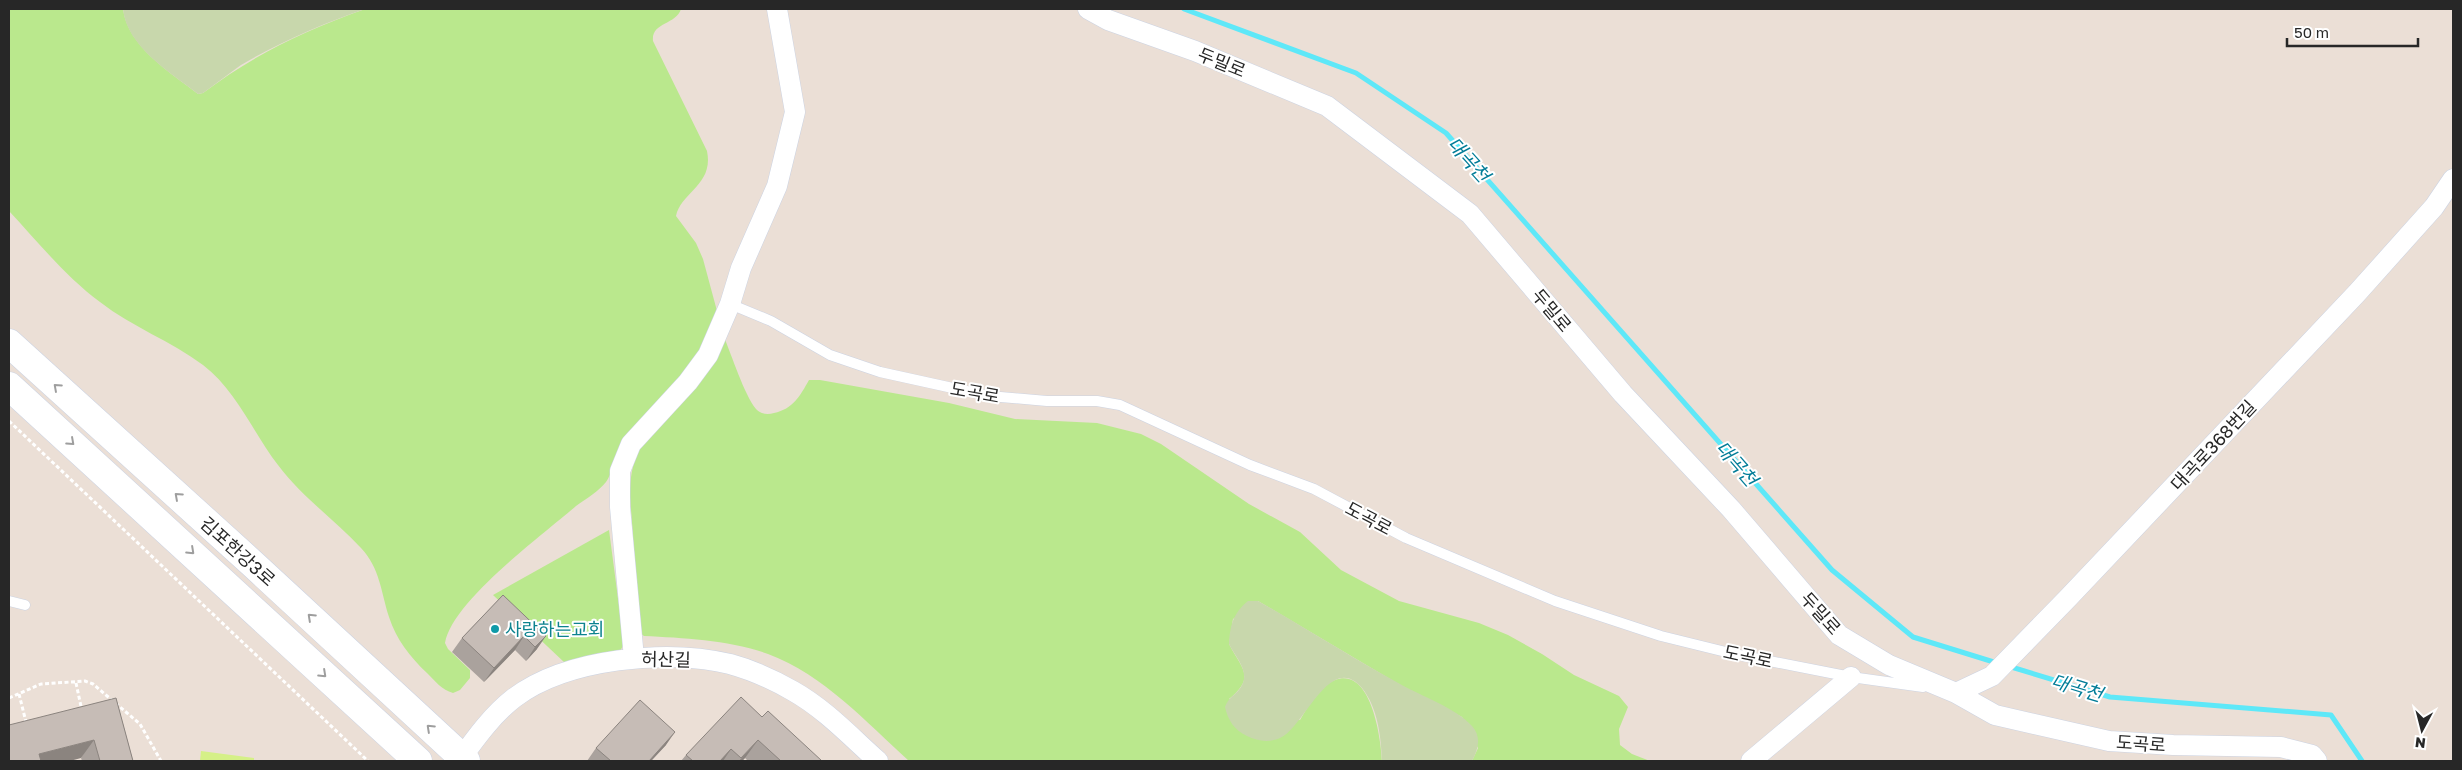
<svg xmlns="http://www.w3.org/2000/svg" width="2462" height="770" font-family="'Golos Text','Noto Sans KR',sans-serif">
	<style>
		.green { fill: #bae88d }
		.cemetery { fill: #c8d7ac }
		.pitch { fill: #d5f087 }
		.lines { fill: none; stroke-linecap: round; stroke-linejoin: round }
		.stream { stroke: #5ee8f8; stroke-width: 5 }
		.lane-casing { stroke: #ccd3e2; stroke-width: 11 }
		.street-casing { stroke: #ccd3e2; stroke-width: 21 }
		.secondary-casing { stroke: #ccd3e2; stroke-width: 29 }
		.path { stroke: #fff; stroke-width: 3; stroke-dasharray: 4 2.5; stroke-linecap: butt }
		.lane { stroke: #fff; stroke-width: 10 }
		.street { stroke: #fff; stroke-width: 20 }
		.secondary { stroke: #fff; stroke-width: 28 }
		.wall { fill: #aaa29d }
		.shaded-wall { fill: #8b847f }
		.building { fill: #c6bcb6; stroke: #8b847f }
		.oneway { stroke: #9e9e9e }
		.culture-dot { fill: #0f9aa8; stroke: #fff; stroke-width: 2 }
		.labels { text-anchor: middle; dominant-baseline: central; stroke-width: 4; stroke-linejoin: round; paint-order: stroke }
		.street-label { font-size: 18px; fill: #272727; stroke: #fff }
		.culture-label { font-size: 18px; fill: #0d838f; stroke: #fff; text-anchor: start }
		.water-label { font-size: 19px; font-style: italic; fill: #037d98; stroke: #fff }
	</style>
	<rect width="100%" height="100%" fill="#ebdfd6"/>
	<path class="green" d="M9 9H123C128 47 170 72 198 94L203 93C255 54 304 31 365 9H681C676 25 651 22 653 41L707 151C714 185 681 192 676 216L696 243 703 259 717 311 706 340 693 362 624 440C618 451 612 474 606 482 599 491 586 499 576 506 544 534 452 601 445 643L448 649 470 670V678L460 690 453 693C442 690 435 681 427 673 410 657 396 639 389 617 381 592 380 568 361 548 334 519 302 497 278 465 253 433 237 391 203 365 171 341 132 327 100 302 66 277 38 242 9 211Z
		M724 337C732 356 744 394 756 409 761 414 767 415 774 413 793 409 800 396 809 380H820L949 403 1015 419 1097 423 1141 434 1161 444 1249 504 1300 532 1341 570 1399 601 1479 623 1508 635 1542 654 1574 675 1619 696 1628 707 1619 729 1620 745 1632 754 1650 761H1472L1478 748 1462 717 1400 685 1258 601 1233 619 1229 644C1242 669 1256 677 1229 699L1300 720C1308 707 1319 685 1335 680 1371 666 1381 738 1382 761H909C866 722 824 675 768 654 730 640 684 638 644 636L640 633 630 496C630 478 632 464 640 447Z
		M609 530 624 644 620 651 565 663 493 595Z"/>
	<path class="cemetery" d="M123 9H365C322 24 280 42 241 65 228 74 216 84 203 93L198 94C170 72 127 47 123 9Z
		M1248 601H1258C1306 628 1352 658 1400 684 1421 696 1456 708 1472 726 1482 737 1478 750 1472 761H1382C1381 737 1378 708 1362 688 1330 650 1304 728 1280 738 1269 743 1257 741 1247 736 1234 730 1228 720 1225 707 1228 699 1232 697 1238 691 1253 674 1237 660 1229 644 1230 626 1233 613 1248 601Z"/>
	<path class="pitch" d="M201 751 254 758V761H200Z"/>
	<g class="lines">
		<path class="stream" d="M1184 9 1356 73 1446 133 1832 570 1913 637 1997 663
			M2008 666 2110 697 2331 715 2362 761"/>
		<defs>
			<path id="lane" d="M730 304 771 321 830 355 880 372 989 396 1047 401H1097L1120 405 1250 465 1314 489 1406 538 1555 601 1661 636 1734 654 1851 677 1923 687
				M9 601 25 605"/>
			<path id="street" d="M1088 9 1108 20 1195 51 1327 106 1470 214 1623 394 1731 509 1839 635 1889 665 1956 693 1995 715 2109 741 2173 745 2281 747 2312 755 2317 761
				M634 658 620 507V471L631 444 688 382 708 355 730 304 741 268 777 186 795 112 777 9
				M1956 693 1992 676 2068 598 2357 293 2434 207 2453 179
				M459 761C475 739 492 715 514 698 567 658 667 649 730 664 752 670 774 680 793 691 825 709 851 737 878 761
				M1751 761 1851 677"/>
			<path id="secondary" d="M9 343 255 566 466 761
				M9 386 418 761"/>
		</defs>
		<use href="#lane" class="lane-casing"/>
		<use href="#street" class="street-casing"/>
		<use href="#secondary" class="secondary-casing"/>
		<path class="path" d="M9 421 368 761
			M76 683 82 711
			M19 694 26 722
			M9 698 41 684 85 681 93 684 140 724 161 761"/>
		<use href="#lane" class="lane"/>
		<use href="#street" class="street"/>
		<use href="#secondary" class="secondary"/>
	</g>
	<path class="wall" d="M503 595 537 649 526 661 515 650 484 682 452 652 462 638Z
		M116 698 133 761H82L81 758Z
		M762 717 822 761H748L745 758 742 761H681L686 755Z
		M666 745 651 761H587L596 748Z"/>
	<path class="shaded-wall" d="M524 636 515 650 484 682 494 668Z
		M546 636 537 649 526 661 535 647Z
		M675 732 666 745 651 761H649Z
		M94 740 81 758 70 761H34L39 754Z
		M758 740 745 758 742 761H739Z
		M731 749 723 761H720Z"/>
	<path class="building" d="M503 595 546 636 535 647 524 636 494 668 462 638Z
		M741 697 762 717 768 711 822 761H781L758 740 741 758 731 749 720 761H693L686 755Z
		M116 698 133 761H100L94 740 39 754 41 761H9V725Z
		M640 700 675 732 649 761H611L596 748Z"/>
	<defs><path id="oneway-chevron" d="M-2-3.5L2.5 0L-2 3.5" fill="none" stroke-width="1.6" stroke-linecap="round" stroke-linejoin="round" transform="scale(1.25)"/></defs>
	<g class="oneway">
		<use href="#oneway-chevron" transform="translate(57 387) rotate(-138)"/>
		<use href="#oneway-chevron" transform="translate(71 442) rotate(42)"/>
		<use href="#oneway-chevron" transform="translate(178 496) rotate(-138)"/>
		<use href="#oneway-chevron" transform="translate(191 551) rotate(43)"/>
		<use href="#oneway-chevron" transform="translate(311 617) rotate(-137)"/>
		<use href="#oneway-chevron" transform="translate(323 674) rotate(43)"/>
		<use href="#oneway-chevron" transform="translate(430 728) rotate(-137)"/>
	</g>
	<circle class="culture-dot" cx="495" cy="629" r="5"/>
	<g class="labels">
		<g class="street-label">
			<text transform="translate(1222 62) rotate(22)">두밀로</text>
			<text transform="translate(1552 310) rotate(50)">두밀로</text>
			<text transform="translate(975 392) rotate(10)">도곡로</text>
			<text transform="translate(2213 445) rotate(-47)">대곡로368번길</text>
			<text transform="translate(1369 518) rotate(28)">도곡로</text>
			<text transform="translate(238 551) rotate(42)">김포한강3로</text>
			<text transform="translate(1821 613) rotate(48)">두밀로</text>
			<text transform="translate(1748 656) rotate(12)">도곡로</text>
			<text transform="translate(666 659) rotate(1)">허산길</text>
			<text transform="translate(2141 743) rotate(4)">도곡로</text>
		</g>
		<g class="culture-label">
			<text x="505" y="629">사랑하는교회</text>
		</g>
		<g class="water-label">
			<text transform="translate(1469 159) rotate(48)">대곡천</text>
			<text transform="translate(1737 463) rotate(49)">대곡천</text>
			<text transform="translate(2077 687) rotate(17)">대곡천</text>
		</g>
	</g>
	<rect width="2462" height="770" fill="none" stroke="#272727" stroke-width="20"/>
	<g transform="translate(2422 730) rotate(187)" stroke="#ffffff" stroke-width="4" paint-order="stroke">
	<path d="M0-4L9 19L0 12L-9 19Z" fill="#272727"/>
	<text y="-8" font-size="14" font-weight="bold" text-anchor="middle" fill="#272727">N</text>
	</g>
	<path d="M2287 38v8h131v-8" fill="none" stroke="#272727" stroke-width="2.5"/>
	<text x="2294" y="38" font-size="15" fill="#272727" stroke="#ffffff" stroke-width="4" paint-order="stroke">50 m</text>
</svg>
